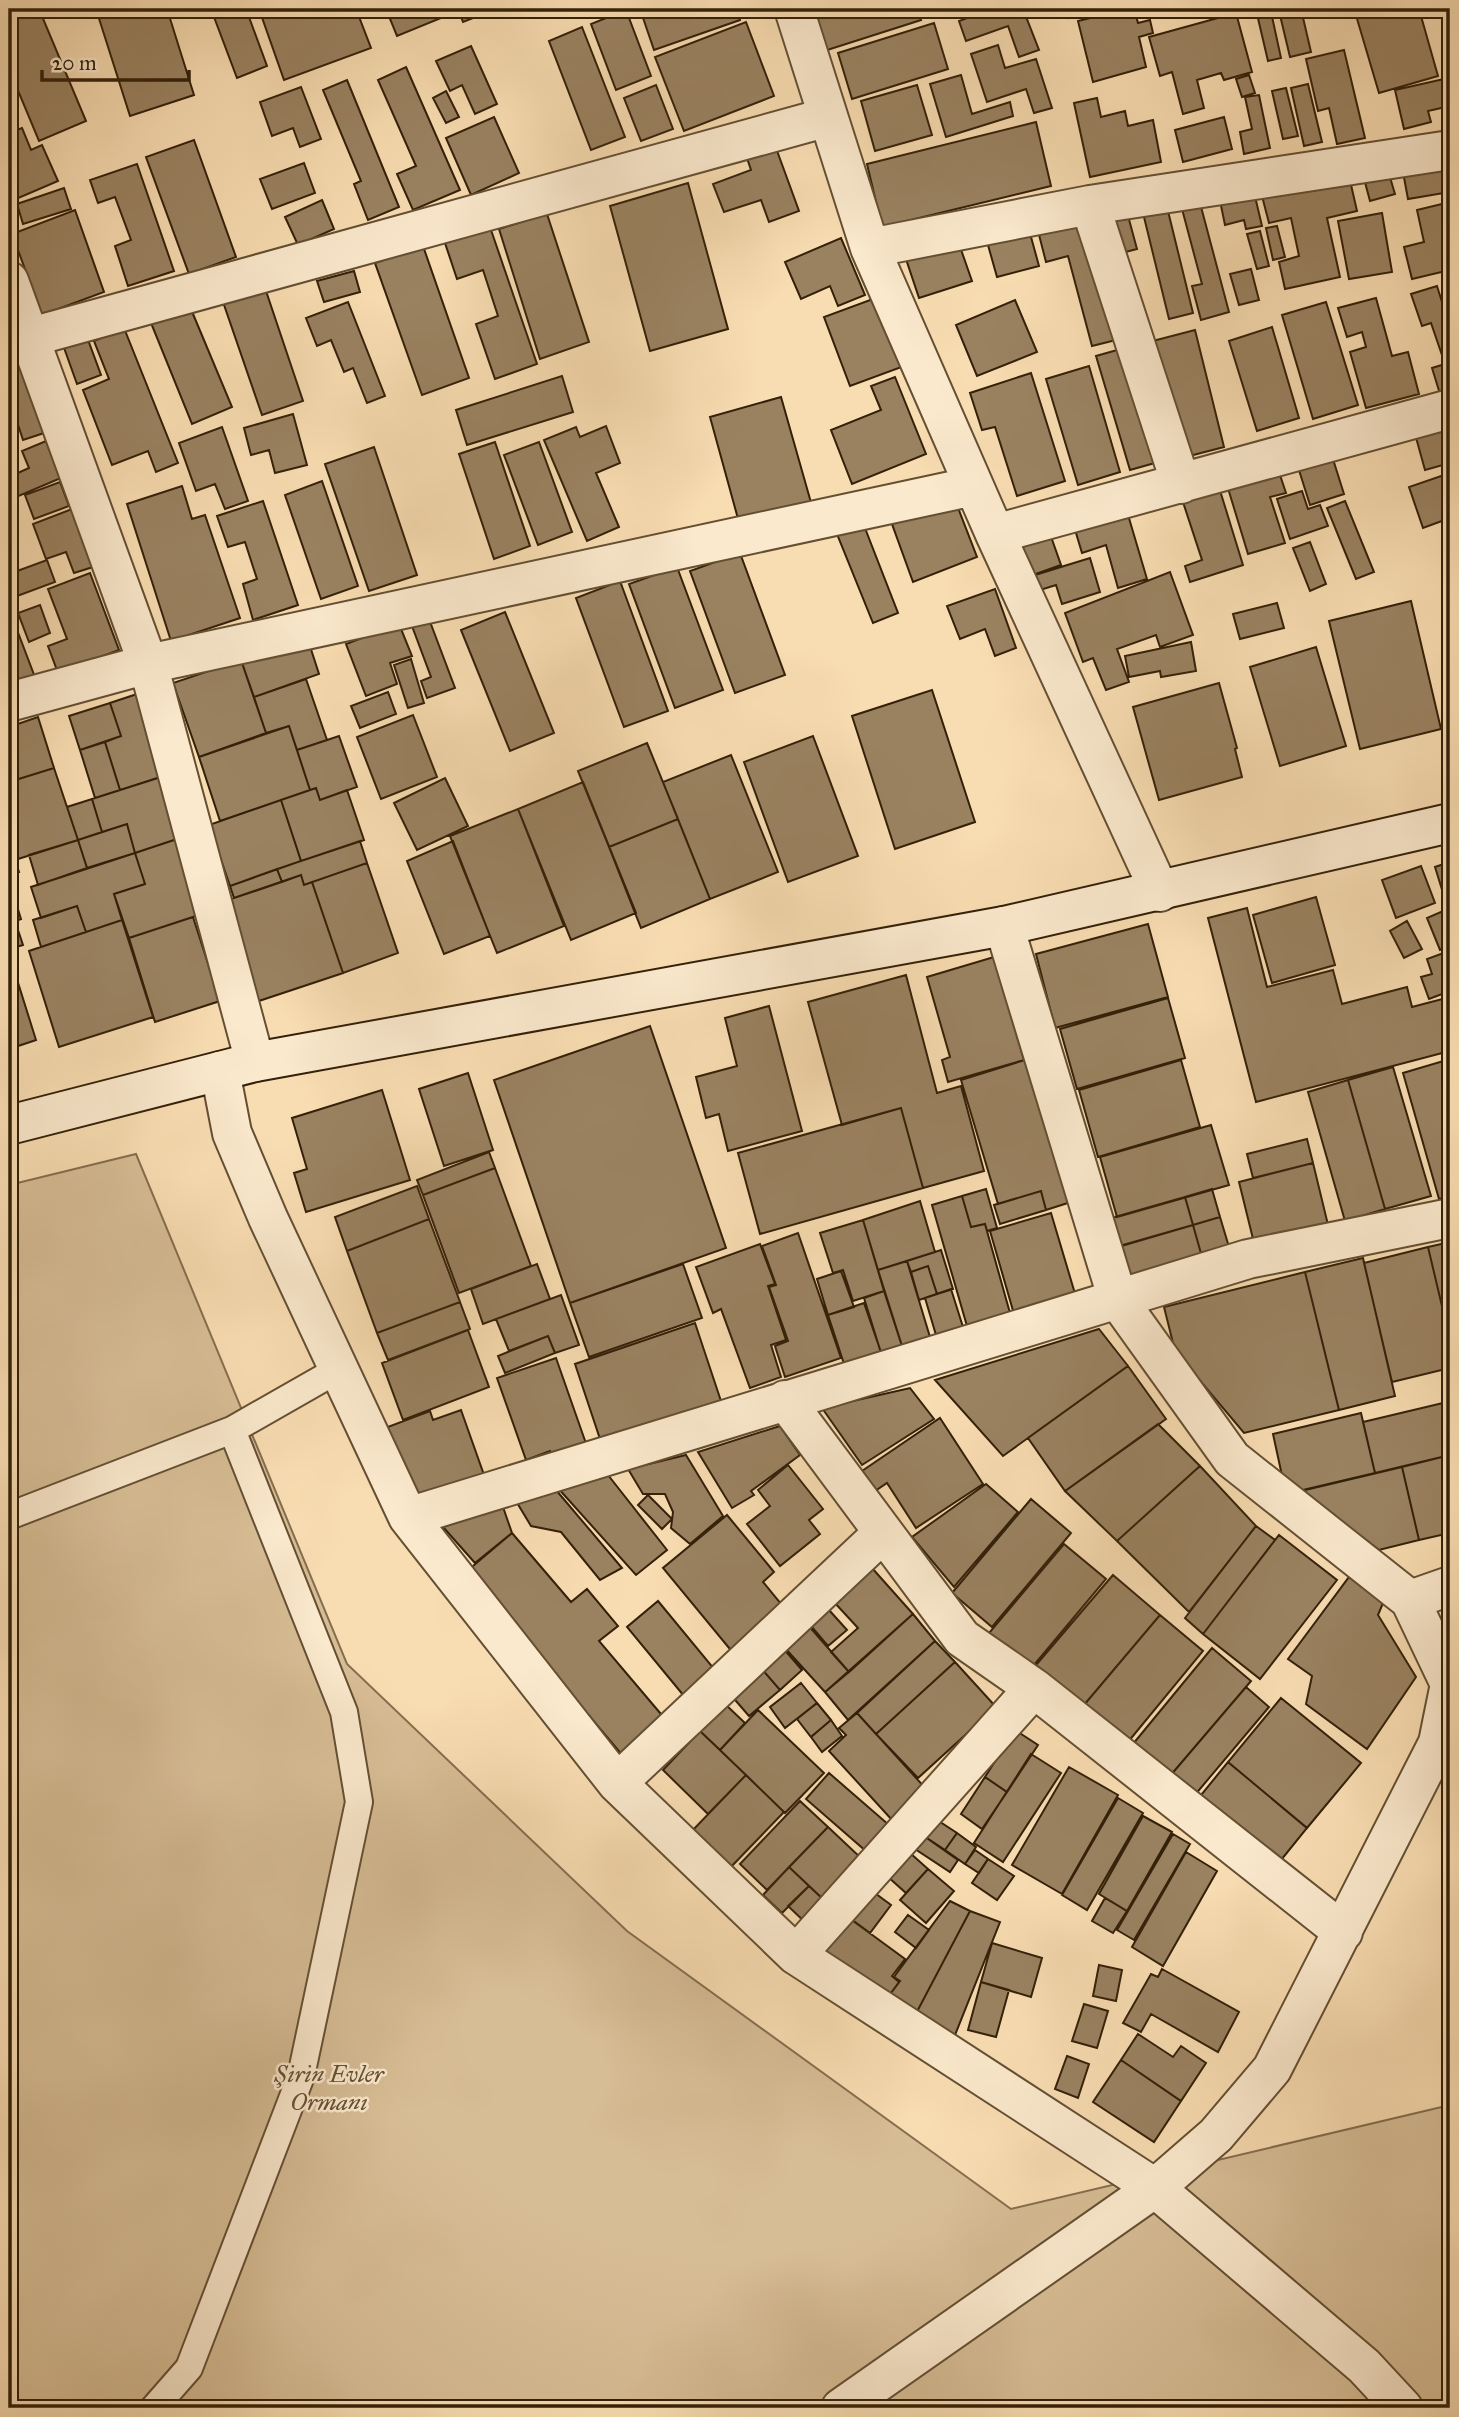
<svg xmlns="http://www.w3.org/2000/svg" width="1459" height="2417" font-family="'IM FELL Great Primer',serif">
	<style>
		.green { fill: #d7bd95; stroke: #856e4f; stroke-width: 2 }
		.building { fill: #9a8261; stroke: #332009; stroke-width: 2 }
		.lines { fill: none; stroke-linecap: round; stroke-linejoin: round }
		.lane-casing { stroke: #644f33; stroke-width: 30 }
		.street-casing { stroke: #644f33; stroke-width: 42 }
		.secondary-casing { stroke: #332009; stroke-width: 42 }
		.lane { stroke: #fbe9cd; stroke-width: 26 }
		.street { stroke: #fbe9cd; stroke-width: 38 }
		.secondary { stroke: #fbe9cd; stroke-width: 38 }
		.labels { text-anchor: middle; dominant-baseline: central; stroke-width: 5; stroke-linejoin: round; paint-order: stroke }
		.park-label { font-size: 24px; font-style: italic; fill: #644f33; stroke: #fbe9cd }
	</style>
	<rect width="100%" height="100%" fill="#f9ddb2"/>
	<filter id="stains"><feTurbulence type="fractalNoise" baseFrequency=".00286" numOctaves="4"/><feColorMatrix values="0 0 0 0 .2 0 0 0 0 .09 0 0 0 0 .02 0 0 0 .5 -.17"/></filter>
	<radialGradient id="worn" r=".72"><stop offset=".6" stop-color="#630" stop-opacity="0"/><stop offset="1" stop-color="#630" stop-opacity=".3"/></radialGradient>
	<path class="green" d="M136 1154 347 1664 627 1931 1011 2209 1450 2105V2408H9V1185Z"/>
	<path class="building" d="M26 9H39L86 121 39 141 9 69V16Z
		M96 9H167L194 95 130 116Z
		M211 9H246L267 66 237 78Z
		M259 9H356L371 48 284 80Z
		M386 9H437L441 18 397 36Z
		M458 9H496L463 22Z
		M640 9H737L740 20 654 50Z
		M806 9H917L921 20 821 52Z
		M991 9H1023L1039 50 1019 57 1008 26 966 41 959 21Z
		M1067 9H1111L1069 18Z
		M1127 9H1134L1138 23 1150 20 1153 33 1139 37 1146 67 1093 82 1078 21Z
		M1287 9H1301L1311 52 1290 57 1279 11Z
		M1365 9H1419L1438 76 1379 93 1355 12Z
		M626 10 651 76 616 90 591 24Z
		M1271 12 1281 58 1268 61 1257 14Z
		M1236 13 1252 72 1224 80 1221 73 1197 80 1204 108 1183 114 1172 72 1160 76 1149 37Z
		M746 22 774 96 684 131 655 57Z
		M934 23 948 69 852 99 838 53Z
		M582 27 625 137 591 150 549 41Z
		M998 45 1005 68 1036 59 1052 108 1034 113 1026 89 987 102 971 54Z
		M471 46 497 104 475 114 462 85 450 91 436 61Z
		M1344 50 1365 138 1337 144 1329 108 1318 111 1306 59Z
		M406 67 460 190 413 210 397 174 416 166 378 80Z
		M961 75 972 114 1010 102 1013 116 946 137 930 84Z
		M1249 75 1255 93 1242 97 1236 79Z
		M1444 79 1450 106 1428 111 1431 122 1404 129 1395 90Z
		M347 80 399 207 368 220 354 184 361 181 323 90Z
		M1308 84 1322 142 1304 146 1291 88Z
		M656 85 673 129 641 141 624 98Z
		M917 85 932 135 875 151 861 101Z
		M301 87 321 139 300 147 293 128 272 136 260 102Z
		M1286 88 1298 136 1283 139 1272 91Z
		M446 91 459 117 446 123 433 98Z
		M1259 95 1270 148 1244 154 1240 132 1252 129 1245 97Z
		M1097 98 1101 117 1125 111 1128 126 1153 120 1161 162 1090 177 1074 103Z
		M494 117 519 173 471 195 446 138Z
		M1224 117 1232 149 1183 162 1175 130Z
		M1036 122 1051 186 882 227 867 164Z
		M22 128 31 150 42 145 58 181 9 202V133Z
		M194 140 236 257 189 274 146 157Z
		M776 148 799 211 769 222 761 200 724 212 713 184 751 170 747 158Z
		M304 163 315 193 272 209 260 179Z
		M137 164 174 271 128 286 115 246 131 240 115 197 98 203 90 180Z
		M1386 164 1395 194 1370 201 1362 171Z
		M1450 165V192L1408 199 1403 172Z
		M1349 176 1357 211 1327 218 1340 277 1285 289 1279 262 1299 256 1291 218 1269 223 1262 196Z
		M688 183 728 329 650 351 610 206Z
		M64 188 71 209 23 224 17 204Z
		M1253 188 1262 226 1246 229 1244 220 1225 225 1219 196Z
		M322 200 334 229 298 245 285 217Z
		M1450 202V229L1448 230 1450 241V270L1412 279 1404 247 1424 242 1417 210Z
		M1200 203 1229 312 1201 320 1192 286 1202 284 1182 209Z
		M1167 207 1193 313 1169 319 1143 213Z
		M75 210 104 292 42 315 12 234Z
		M1127 212 1137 249 1106 257 1097 220Z
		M1382 213 1392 272 1349 279 1338 221Z
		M547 214 589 342 540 359 499 229Z
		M1087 214 1120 339 1092 346 1068 256 1046 262 1037 227Z
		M1028 226 1039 266 997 277 986 238Z
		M1277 226 1285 257 1273 260 1266 228Z
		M490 227 537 364 495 379 476 324 498 316 483 270 457 279 445 243Z
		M1260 231 1269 266 1257 269 1247 234Z
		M841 238 865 295 838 306 830 286 801 299 785 262Z
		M958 241 972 281 919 298 906 259Z
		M423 246 469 378 422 395 375 263Z
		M1251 269 1259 300 1239 305 1230 274Z
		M354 271 360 292 324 302 317 281Z
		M1437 286 1442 302 1450 299V390L1440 394 1432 368 1445 364 1431 323 1422 326 1411 294Z
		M265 288 303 401 262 415 223 302Z
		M881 296 907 365 850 386 824 317Z
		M1376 298 1392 356 1408 352 1419 394 1366 408 1350 352 1366 347 1362 332 1347 337 1338 308Z
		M1015 300 1037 352 977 376 956 325Z
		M188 302 232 407 192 424 149 318Z
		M348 302 385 396 367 403 353 368 344 372 331 340 317 346 306 318Z
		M1326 302 1358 405 1313 419 1282 315Z
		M1272 327 1299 418 1257 431 1229 341Z
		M124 328 178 463 156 472 148 451 112 465 83 390 109 379 94 341Z
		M1195 330 1224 447 1174 460 1145 343Z
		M87 337 101 375 77 384 63 345Z
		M1135 345 1169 459 1130 470 1096 356Z
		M20 352 47 432 23 440 9 397V356Z
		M1089 366 1120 472 1078 485 1046 379Z
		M1031 373 1065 481 1017 496 995 427 982 430 970 393Z
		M562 376 573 412 467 445 456 410Z
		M895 377 926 454 852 484 831 430 881 410 871 386Z
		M781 397 812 506 740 526 710 417Z
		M293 414 307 465 275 473 269 450 251 455 244 428Z
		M1450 423V463L1425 470 1415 434Z
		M606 426 620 463 596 473 619 527 587 541 544 440 576 427 580 437Z
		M222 427 248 501 225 509 215 484 196 491 179 443Z
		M46 441 61 478 9 500V477L29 468 22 451Z
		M495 442 530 546 494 559 459 454Z
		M539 442 572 532 538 545 504 455Z
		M374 447 417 575 369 591 325 464Z
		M1332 456 1344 494 1310 505 1298 467Z
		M1278 469 1286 493 1270 497 1285 543 1248 554 1227 485Z
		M1450 473V518L1423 528 1409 487Z
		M322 481 358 586 321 599 285 495Z
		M60 482 69 506 34 519 25 495Z
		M1218 484 1243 565 1190 582 1185 566 1202 560 1181 496Z
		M182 486 192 519 205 515 240 618 171 641 127 504Z
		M1302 491 1308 509 1320 505 1328 526 1290 539 1277 499Z
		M955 500 977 557 913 582 892 524Z
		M263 501 298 605 253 620 243 584 257 579 245 542 228 547 217 516Z
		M1345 501 1374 572 1356 579 1327 508Z
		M1126 508 1147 579 1118 588 1106 545 1082 553 1073 523Z
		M72 509 93 567 74 573 66 552 46 559 33 524Z
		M863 523 898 613 873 623 837 534Z
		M1049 531 1061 565 1033 575 1020 542Z
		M1310 542 1326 584 1310 591 1293 548Z
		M740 553 785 675 735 693 690 571Z
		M1090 558 1100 592 1062 604 1056 585 1040 590 1035 575Z
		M47 560 55 582 9 599V574Z
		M677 567 723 690 675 708 629 584Z
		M1170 572 1193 635 1160 647 1156 635 1117 649 1129 682 1106 690 1093 658 1083 662 1065 613Z
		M90 573 119 650 58 673 48 646 67 639 48 589Z
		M620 581 668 711 624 727 576 598Z
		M995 589 1016 648 995 656 985 629 960 639 947 606Z
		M1411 601 1441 729 1360 749 1329 621Z
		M1277 603 1284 628 1240 639 1233 614Z
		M40 605 50 633 29 642 18 613Z
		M505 612 554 733 510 751 461 630Z
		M11 614 36 680 9 691V615Z
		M429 619 455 688 427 698 421 681 431 677 412 626Z
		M399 624 412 656 390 663 397 684 366 696 346 644Z
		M307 637 319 674 254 697 241 660Z
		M1191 642 1196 671 1161 677 1160 671 1129 677 1125 656Z
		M1316 647 1346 746 1280 766 1250 667Z
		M411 659 424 703 408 708 394 665Z
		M241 660 266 733 199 757 173 683Z
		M306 679 327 740 297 750 289 726 266 733 254 697Z
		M1219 683 1237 748 1235 749 1242 777 1159 800 1133 707Z
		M932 690 975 822 895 849 852 716Z
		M146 691 173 773 120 790 105 742 121 736 110 703Z
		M388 692 396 714 360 728 351 706Z
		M110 703 121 736 80 750 69 716Z
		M413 715 437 777 381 799 357 737Z
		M38 717 54 768 9 782V727Z
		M289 726 310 790 220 821 199 757Z
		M339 736 357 787 320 800 316 788 310 790 297 750Z
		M813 736 858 856 788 882 744 762Z
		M105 742 120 790 95 798 80 750Z
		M647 743 678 819 609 847 578 771Z
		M731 755 778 872 710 899 663 782Z
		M54 768 78 840 15 860 9 840V782Z
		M164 776 183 837 135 853 127 824 102 832 92 799Z
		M445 778 468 826 417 850 394 803Z
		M583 782 636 913 571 940 518 809Z
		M316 788 320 800 347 790 364 840 301 861 281 800Z
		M92 799 102 832 78 840 67 807Z
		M281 800 301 861 230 886 209 825Z
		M518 809 564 926 497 953 450 836Z
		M678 819 710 899 641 928 609 847Z
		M127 824 135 853 87 868 78 840Z
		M183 837 208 912 129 938 114 894 145 884 135 853Z
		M9 840 19 872 9 875Z
		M78 840 87 868 38 885 29 855Z
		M360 841 367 863 304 885 301 875 282 882 277 869Z
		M453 841 490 936 444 954 407 861Z
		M135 853 145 884 114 894 122 920 86 932 77 906 41 918 31 887Z
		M1450 862V905L1447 906 1435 867Z
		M367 863 398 953 343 973 312 882Z
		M1421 866 1435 903 1396 918 1382 880Z
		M277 869 282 882 234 898 230 886Z
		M301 875 304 885 312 882 343 973 253 1003 219 903Z
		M9 880 21 919 9 923Z
		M1316 897 1335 965 1272 983 1253 915Z
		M77 906 86 932 41 947 33 920Z
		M1247 908 1267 987 1333 970 1342 1004 1407 987 1412 1007 1450 997V1051L1256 1102 1208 918Z
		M1450 908V946L1440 950 1427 918Z
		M193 917 220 1001 155 1022 129 938Z
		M122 920 153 1017 59 1047 29 951Z
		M15 921 23 945 9 949V923Z
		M1407 921 1422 949 1404 958 1390 931Z
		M1148 924 1168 997 1055 1028 1036 954Z
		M1449 951 1450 991 1429 999 1421 977 1432 974 1427 959Z
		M9 954 36 1040 9 1049Z
		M994 957 1024 1060 948 1082 942 1060 950 1057 927 977Z
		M906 975 937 1093 961 1086 984 1171 923 1188 901 1108 842 1125 808 1002Z
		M1168 998 1185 1058 1077 1089 1060 1029Z
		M769 1006 802 1131 728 1151 719 1114 706 1118 696 1077 737 1066 725 1018Z
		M650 1026 726 1248 570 1303 494 1080Z
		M1031 1058 1074 1201 1046 1210 1041 1191 998 1204 961 1080Z
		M1450 1059V1196L1439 1199 1403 1073Z
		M1181 1060 1200 1127 1098 1157 1079 1090Z
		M1393 1067 1431 1196 1385 1209 1348 1080Z
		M468 1073 493 1150 444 1166 419 1089Z
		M1348 1080 1385 1209 1345 1221 1308 1092Z
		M382 1090 410 1180 306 1212 294 1173 307 1169 292 1118Z
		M901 1108 923 1188 760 1234 738 1153Z
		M1211 1125 1229 1185 1117 1217 1100 1157Z
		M1307 1139 1313 1163 1253 1178 1247 1154Z
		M489 1152 495 1168 423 1195 417 1180Z
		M1313 1163 1329 1229 1255 1247 1239 1182Z
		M495 1168 531 1266 459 1293 423 1195Z
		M417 1186 429 1219 347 1251 335 1217Z
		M986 1189 997 1228 987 1231 985 1224 971 1227 962 1196Z
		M1212 1189 1220 1217 1193 1225 1185 1197Z
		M1041 1191 1046 1210 1000 1224 994 1205Z
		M962 1196 971 1227 985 1224 1010 1313 967 1326 932 1205Z
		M1185 1197 1193 1225 1109 1249 1101 1221Z
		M920 1201 935 1252 878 1270 863 1220Z
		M1051 1213 1076 1297 1014 1314 990 1231Z
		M1220 1217 1232 1257H1202L1193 1225Z
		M429 1219 460 1302 377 1333 347 1251Z
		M863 1220 884 1291 853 1301 843 1270 833 1273 820 1233Z
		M1193 1225 1202 1257 1128 1278 1118 1247Z
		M798 1233 841 1358 785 1377 775 1346 788 1341 769 1287 776 1285 762 1246Z
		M1450 1242V1340L1428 1247Z
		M760 1244 775 1284 768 1286 786 1340 771 1345 781 1377 750 1388 721 1309 713 1313 696 1267Z
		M1428 1247 1450 1340V1368L1392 1382 1364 1263Z
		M941 1250 953 1289 937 1294 928 1266 911 1272 907 1261Z
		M1363 1258 1395 1396 1339 1410 1305 1272Z
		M907 1261 930 1337 902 1346 878 1270Z
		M537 1264 550 1299 483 1324 471 1289Z
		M683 1264 702 1318 589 1357 570 1303Z
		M928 1266 937 1294 919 1300 911 1272Z
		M841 1271 854 1307 828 1315 817 1279Z
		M1305 1272 1339 1410 1244 1433 1175 1351 1164 1307Z
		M951 1289 963 1327 936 1335 925 1298Z
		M884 1291 902 1346 881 1353 864 1298Z
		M561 1295 579 1345 555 1353 548 1336 509 1351 496 1319Z
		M460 1302 470 1329 388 1360 377 1333Z
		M864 1303 882 1355 845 1367 828 1315Z
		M695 1323 722 1404 602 1445 575 1364Z
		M1099 1329 1128 1366 1003 1456 935 1380Z
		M468 1330 489 1387 403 1420 382 1363Z
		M548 1336 555 1353 505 1373 498 1356Z
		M556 1358 589 1452 554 1463 550 1451 526 1460 497 1378Z
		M1128 1366 1166 1419 1065 1491 1028 1438Z
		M910 1388 934 1419 862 1465 822 1408Z
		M1443 1403 1450 1433V1455L1375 1473 1363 1422Z
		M461 1410 484 1475 411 1502 385 1428 430 1411 433 1420Z
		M1361 1413 1375 1473 1286 1494 1273 1434Z
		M940 1418 983 1484 916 1528 887 1483 875 1491 862 1471Z
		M1158 1424 1200 1466 1117 1541 1065 1491Z
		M780 1426 800 1455 751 1491 754 1495 732 1508 698 1452Z
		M686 1455 723 1516 690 1544 671 1528 673 1512 665 1494H643L628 1469Z
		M1450 1455V1533L1419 1540 1402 1467Z
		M788 1465 823 1509 809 1520 820 1534 780 1566 747 1524 770 1506 758 1490Z
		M1200 1466 1256 1526 1189 1612 1117 1541Z
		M1402 1467 1419 1540 1379 1550 1301 1491Z
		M608 1475 667 1550 636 1575 557 1487Z
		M986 1484 1018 1512 954 1587 912 1537Z
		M556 1490 622 1568 600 1580 561 1532 531 1526 516 1501Z
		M648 1495 672 1519 662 1529 638 1505Z
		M1031 1499 1071 1533 992 1627 952 1593Z
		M503 1507 512 1533 475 1563 443 1527Z
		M727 1515 774 1572 763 1582 782 1605 743 1638 747 1643 734 1654 663 1568Z
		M1256 1526 1275 1540 1203 1634 1185 1618Z
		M512 1533 571 1602 587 1589 618 1626 599 1641 666 1720 623 1756 467 1571Z
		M1279 1535 1337 1580 1260 1679 1203 1634Z
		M1064 1544 1106 1579 1024 1677 1006 1647 989 1633Z
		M872 1568 913 1614 849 1672 831 1652 858 1628 834 1602Z
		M1113 1575 1160 1615 1084 1705 1036 1665Z
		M1349 1577 1383 1603 1378 1615 1416 1677 1367 1749 1306 1704 1312 1676 1288 1659Z
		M658 1601 715 1670 684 1696 627 1627Z
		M829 1610 847 1630 828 1646 811 1626Z
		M913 1614 935 1641 848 1720 825 1692Z
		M1160 1615 1203 1651 1128 1742 1084 1705Z
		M808 1625 849 1672 825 1692 784 1647Z
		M935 1641 955 1662 876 1734 857 1713Z
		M783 1648 802 1670 780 1690 760 1667Z
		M1212 1648 1251 1681 1170 1776 1133 1744Z
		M955 1662 996 1707 918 1778 876 1734Z
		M760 1667 780 1690 749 1716 730 1694Z
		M801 1683 817 1703 785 1728 770 1707Z
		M1246 1687 1269 1707 1194 1796 1170 1776Z
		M1281 1698 1361 1763 1307 1828 1228 1762Z
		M817 1703 831 1720 811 1737 797 1719Z
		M725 1704 745 1723 720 1750 700 1731Z
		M758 1710 824 1773 785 1813 720 1750Z
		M857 1713 927 1790 893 1821 829 1751 846 1735 839 1728Z
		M831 1720 842 1736 822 1752 811 1737Z
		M1015 1730 1038 1745 1007 1792 985 1777Z
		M700 1731 746 1775 708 1814 663 1770Z
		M1031 1754 1061 1773 1003 1862 974 1843Z
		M1228 1762 1307 1828 1277 1865 1197 1800Z
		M1069 1767 1118 1795 1062 1894 1012 1865Z
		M829 1773 889 1825 867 1852 806 1799Z
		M746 1775 784 1812 728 1870 690 1833Z
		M985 1777 1007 1792 982 1829 961 1814Z
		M1118 1798 1143 1813 1087 1910 1062 1895Z
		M800 1801 828 1827 767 1890 740 1864Z
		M931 1816 957 1833 945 1850 921 1834Z
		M1143 1816 1172 1832 1127 1911 1099 1894Z
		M828 1827 862 1859 824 1900 789 1867Z
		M957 1833 976 1847 965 1864 945 1850Z
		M921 1834 958 1860 950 1872 912 1847Z
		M1173 1834 1190 1844 1134 1940 1117 1930Z
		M900 1844 928 1869 906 1893 878 1868Z
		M975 1850 988 1859 979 1873 965 1864Z
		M1186 1852 1217 1871 1163 1966 1132 1947Z
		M988 1859 1014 1876 997 1900 972 1883Z
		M789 1867 809 1886 782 1913 763 1895Z
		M928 1869 954 1891 926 1923 900 1900Z
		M864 1885 891 1905 870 1933 843 1913Z
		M809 1886 828 1904 808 1925 788 1906Z
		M1105 1898 1127 1911 1113 1933 1092 1921Z
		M950 1901 970 1911 911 2023 882 2005 900 1981 894 1977Z
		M970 1911 1000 1922 955 2035 911 2023Z
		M845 1915 905 1959 892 1976 899 1982 883 2004 816 1952Z
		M908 1915 929 1930 916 1948 895 1932Z
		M992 1943 1042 1958 1031 1997 981 1982Z
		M1099 1965 1122 1970 1116 2001 1093 1996Z
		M1162 1969 1239 2012 1218 2052 1151 2014 1141 2032 1123 2023 1151 1974 1158 1977Z
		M981 1982 1009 1990 996 2037 968 2030Z
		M1084 2004 1108 2011 1097 2048 1072 2041Z
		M1138 2034 1173 2057 1181 2046 1206 2063 1181 2101 1121 2060Z
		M1067 2056 1089 2064 1078 2098 1055 2089Z
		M1121 2060 1181 2101 1154 2142 1093 2102Z"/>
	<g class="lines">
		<defs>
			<path id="lane" d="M9 1516 232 1430 339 1369
				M154 2408 189 2368 301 2076 359 1802 344 1712 232 1430"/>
			<path id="street" d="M794 9 870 248 995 534 1160 892
				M1090 205 1181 484
				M870 248 1090 205 1450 150
				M9 281 148 664 255 1062
				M9 343 828 117
				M995 534 1450 409
				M9 702 148 664 974 486
				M1004 926 1118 1300 1232 1459 1410 1600 1450 1586
				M220 1071 232 1133 268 1218 408 1517 1248 1259 1450 1218
				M785 1400 962 1638 1034 1688 1343 1932
				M408 1517 617 1783 796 1955 1155 2188 1364 2366 1403 2408
				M617 1783 883 1533
				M796 1955 1034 1688
				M841 2408 1155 2188 1216 2135 1272 2069 1438 1743 1450 1684 1410 1600"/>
			<path id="secondary" d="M9 1125 255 1062 1004 926 1450 823"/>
		</defs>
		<use href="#lane" class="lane-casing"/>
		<use href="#street" class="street-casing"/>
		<use href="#secondary" class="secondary-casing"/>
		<use href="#lane" class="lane"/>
		<use href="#street" class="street"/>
		<use href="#secondary" class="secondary"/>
	</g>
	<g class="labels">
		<g class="park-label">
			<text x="329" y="2074">Şirin Evler<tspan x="329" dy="28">Ormanı</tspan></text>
		</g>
	</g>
	<rect width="1459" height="2417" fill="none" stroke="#f9ddb2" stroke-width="35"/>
	<rect x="10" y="10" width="1438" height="2396" fill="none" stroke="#332009" stroke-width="3.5"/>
	<rect x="18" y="18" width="1424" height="2382" fill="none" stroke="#332009" stroke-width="2"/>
	<path d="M42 70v10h147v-10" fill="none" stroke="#332009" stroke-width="3.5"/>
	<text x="52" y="70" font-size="21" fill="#332009" stroke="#fbe9cd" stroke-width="5" paint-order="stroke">20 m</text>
	<rect width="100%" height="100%" filter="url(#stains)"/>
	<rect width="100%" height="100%" fill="url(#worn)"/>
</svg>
